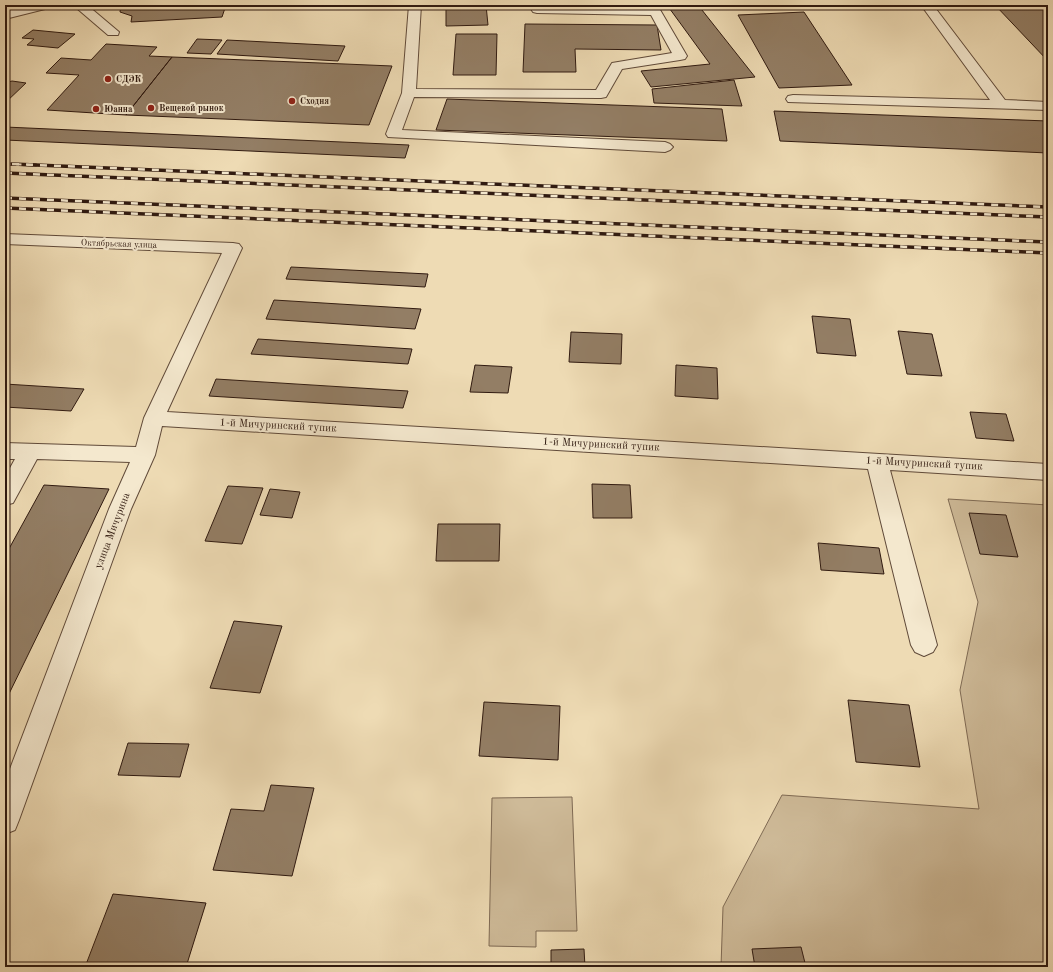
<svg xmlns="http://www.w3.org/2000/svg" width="1053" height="972" font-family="'Old Standard TT',serif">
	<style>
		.green { fill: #ceba98; stroke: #7f6a54 }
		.building { fill: #937e65; stroke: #301a10 }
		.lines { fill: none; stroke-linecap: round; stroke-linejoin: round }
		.minor-casing { stroke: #604a39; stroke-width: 2 }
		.minor { fill: #f4e8ce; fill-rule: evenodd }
		.rail-far1-casing { stroke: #301a10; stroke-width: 3 }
		.rail-casing { stroke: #301a10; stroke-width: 3.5 }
		.rail-far1 { stroke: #f4e8ce; stroke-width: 2; stroke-dasharray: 5.5; stroke-linecap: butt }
		.rail { stroke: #f4e8ce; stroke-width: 2.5; stroke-dasharray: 7; stroke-linecap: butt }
		.poi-dot { fill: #8f2418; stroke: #f4e8ce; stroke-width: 1.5 }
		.labels { text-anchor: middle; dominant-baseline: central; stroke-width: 4; stroke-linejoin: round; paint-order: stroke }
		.far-poi-label { font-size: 9px; font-weight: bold; fill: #301a10; stroke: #f4e8ce; text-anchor: start }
		.far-street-label { font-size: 9px; fill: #301a10; stroke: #f4e8ce }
		.street-label { font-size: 11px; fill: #301a10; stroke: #f4e8ce }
	</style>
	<rect width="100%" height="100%" fill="#eedbb4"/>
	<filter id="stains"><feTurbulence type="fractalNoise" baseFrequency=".005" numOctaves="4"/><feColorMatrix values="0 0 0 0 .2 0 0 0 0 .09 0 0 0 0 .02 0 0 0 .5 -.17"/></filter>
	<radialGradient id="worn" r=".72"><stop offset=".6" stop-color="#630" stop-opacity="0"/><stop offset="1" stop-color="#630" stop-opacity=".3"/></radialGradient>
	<path class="green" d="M948 499 1048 505V967H721L723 907 782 795 979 809 960 690 978 602Z
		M572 797 577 931H536V947L489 946 492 798Z"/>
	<path class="building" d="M121 5H226L222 17 131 22 132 16 120 12Z
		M446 5H486L488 25 446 26Z
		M667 5H698L755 77 651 87 641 71 710 64Z
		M995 5H1048V61Z
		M804 12 852 85 779 88 738 15Z
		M525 24 657 25 661 50 575 49 576 72H523Z
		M33 30 75 34 58 48 27 45 34 39 22 38Z
		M456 34H497L496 75H453Z
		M197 39 222 40 211 54 187 53Z
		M227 40 345 46 338 61 217 54Z
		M106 44 157 47 149 56 172 57 126 115 47 110 79 75 46 73 61 58 91 60Z
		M172 57 345 64 392 66 369 125 126 115Z
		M734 80 742 106 654 103 652 89Z
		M12 81 26 83 5 103V83Z
		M447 99 722 109 727 141 436 130Z
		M774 111 1048 121V153L780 141Z
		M5 127 409 145 405 158 5 140Z
		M291 267 428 274 425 287 286 279Z
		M274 300 421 309 415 329 266 319Z
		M812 316 850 319 856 356 817 353Z
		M898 331 932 334 942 376 907 374Z
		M571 332 622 334 621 364 569 362Z
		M258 339 412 349 408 364 251 354Z
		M475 365 512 367 508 393 470 392Z
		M676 365 717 368 718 399 675 396Z
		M216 379 408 391 403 408 209 396Z
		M5 384 84 389 71 411 5 407Z
		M970 412 1006 414 1014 441 976 438Z
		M592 484 630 485 632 518H593Z
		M44 485 109 489 5 702V556Z
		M228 486 263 488 242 544 205 541Z
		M270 489 300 492 292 518 260 515Z
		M969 513 1006 515 1018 557 980 554Z
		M438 524H500L499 561H436Z
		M818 543 879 548 884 574 821 570Z
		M234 621 282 626 260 693 210 688Z
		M848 700 909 705 920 767 856 762Z
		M484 702 560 706 558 760 479 756Z
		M128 743 189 744 180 777 118 775Z
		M271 785 314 788 292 876 213 870 231 809 264 811Z
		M113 894 206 903 186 967H85Z
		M801 947 806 967H755L752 949Z
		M584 949 585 967H551V950Z"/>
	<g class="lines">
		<defs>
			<path id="minor" d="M30 5H51L49 8 5 19V11Z
				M73 5H87L119 32 118 35H108Z
				M409 5H421L416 89 596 90 612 63 672 53 651 15 537 13 533 12 531 9 533 6 659 8 687 56 685 59 680 60 622 69 606 97 601 98 414 97 402 130 665 142 670 144 673 147 670 150 665 152 388 137 386 134 402 93Z
				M921 5H933L1005 100 1048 102V110L788 102 786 99 788 96 793 95 990 100Z
				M5 234 233 243 239 244 242 248 167 412 1048 464V480L890 470 937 645 933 652 924 656 915 652 911 645 868 469 162 426 155 455 131 509 19 820 15 830 5 834V782L109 509 130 462 37 459 13 503 5 505V477L15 459H5V443L136 447 144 418 222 253 5 244Z"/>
		</defs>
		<use href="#minor" class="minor-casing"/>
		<use href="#minor" class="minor"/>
		<defs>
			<path id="rail-far1" d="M5 164 36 165"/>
			<path id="rail" d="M12 164 1048 207
				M5 173 1048 217
				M5 198 1048 242
				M5 208 1048 253"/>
		</defs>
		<use href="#rail-far1" class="rail-far1-casing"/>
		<use href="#rail" class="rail-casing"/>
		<use href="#rail-far1" class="rail-far1"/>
		<use href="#rail" class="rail"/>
	</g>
	<g class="poi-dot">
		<circle cx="108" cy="79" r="4"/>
		<circle cx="292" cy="101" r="4"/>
		<circle cx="151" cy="108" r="4"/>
		<circle cx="96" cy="109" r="4"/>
	</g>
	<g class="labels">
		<g class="far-poi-label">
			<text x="116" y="79">СДЭК</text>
			<text x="300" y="101">Сходня</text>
			<text x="159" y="108">Вещевой рынок</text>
			<text x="104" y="109">Юанна</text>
		</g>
		<g class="far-street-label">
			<text transform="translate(119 244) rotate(2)">Октябрьская улица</text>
		</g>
		<g class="street-label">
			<text transform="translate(278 426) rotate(3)">1-й Мичуринский тупик</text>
			<text transform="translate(601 445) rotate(3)">1-й Мичуринский тупик</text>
			<text transform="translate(924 464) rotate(3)">1-й Мичуринский тупик</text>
			<text transform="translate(113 531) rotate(-69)">улица Мичурина</text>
		</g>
	</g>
	<rect width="1053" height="972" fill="none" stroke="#eedbb4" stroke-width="20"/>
	<rect x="6" y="6" width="1041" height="960" fill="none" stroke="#301a10" stroke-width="2"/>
	<rect x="10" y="10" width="1033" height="952" fill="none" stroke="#301a10"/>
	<rect width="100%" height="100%" filter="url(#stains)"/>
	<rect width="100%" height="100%" fill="url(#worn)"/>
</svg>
